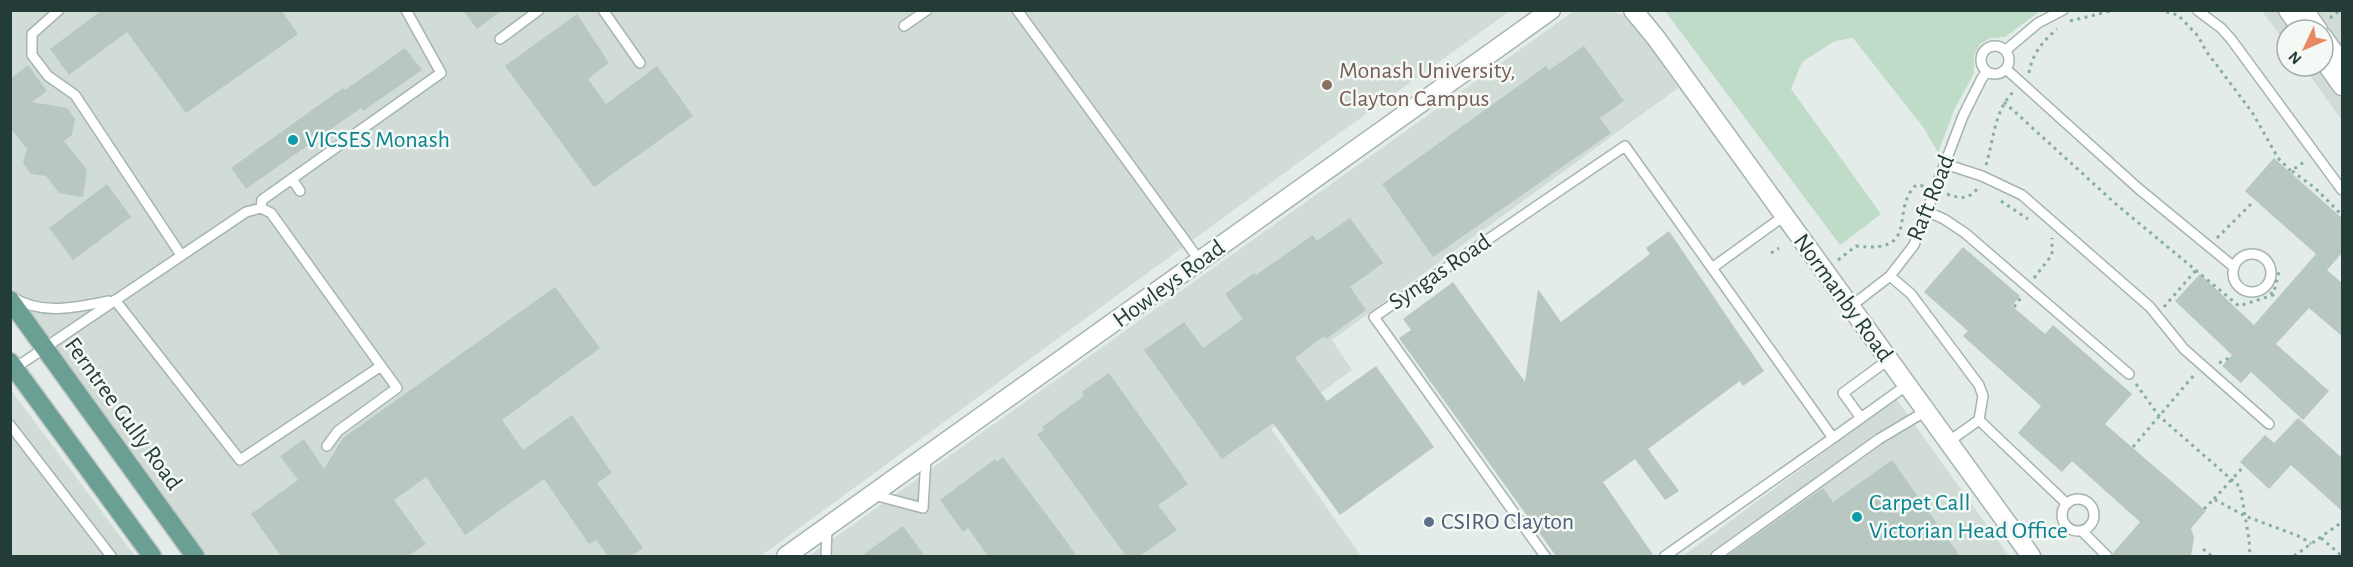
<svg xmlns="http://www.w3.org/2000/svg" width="2353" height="567" font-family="'Alegreya Sans',sans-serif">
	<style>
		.built { fill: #d1dcd7 }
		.green { fill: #bedcc7 }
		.building { fill: #b9c7c1 }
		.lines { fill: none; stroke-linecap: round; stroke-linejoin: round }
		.service-casing { stroke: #a6b4af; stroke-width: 12 }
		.minor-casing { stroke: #a6b4af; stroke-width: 21 }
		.tertiary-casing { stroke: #a6b4af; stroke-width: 21 }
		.primary-casing { stroke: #c2c8c7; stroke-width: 21 }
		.path { stroke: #86aea2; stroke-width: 3; stroke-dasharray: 3 4.5; stroke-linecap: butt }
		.service { stroke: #fff; stroke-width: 9 }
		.minor { stroke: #fff; stroke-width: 18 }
		.tertiary { stroke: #fff; stroke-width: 18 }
		.primary { stroke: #6b9f93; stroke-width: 18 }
		.education-dot { fill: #8d6e63; stroke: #f4f9f6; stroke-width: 2 }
		.culture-dot { fill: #0f9aa8; stroke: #f4f9f6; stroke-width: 2 }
		.service-dot { fill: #5c6f8a; stroke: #f4f9f6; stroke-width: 2 }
		.labels { text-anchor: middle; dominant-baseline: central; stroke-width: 5; stroke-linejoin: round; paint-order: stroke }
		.education-label { font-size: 24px; fill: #785e54; stroke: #f4f9f6; text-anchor: start }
		.culture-label { font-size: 24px; fill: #0d838f; stroke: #f4f9f6; text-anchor: start }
		.street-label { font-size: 24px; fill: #243c37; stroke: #f4f9f6 }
		.service-label { font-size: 24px; fill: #4e5e75; stroke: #f4f9f6; text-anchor: start }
	</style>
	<rect width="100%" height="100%" fill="#e3ece8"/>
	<path class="built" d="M10 11H1510L1302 160 761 556H206L11 286Z
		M1574 11H1608L1629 16 1678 88 1332 340 1352 370 1271 429 1361 556H809Z
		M2262 11H2342V121L2303 66H2323V30H2287V45Z
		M11 390 135 556H11Z
		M1896 399 2009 556H1683Z"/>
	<path class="green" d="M1665 11H2040L2005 37 1990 38 1980 44 1974 56V73L1955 108 1938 152 1923 127 1853 38 1835 41 1802 62 1791 89 1881 214 1840 245Z"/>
	<path class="building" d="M102 10H281L298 34 186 113 127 32 69 75 50 49Z
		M463 10H502L477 29Z
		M577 14 609 63 588 79 606 104 657 66 693 116 594 187 505 66Z
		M1584 46 1624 101 1600 118 1611 133 1433 257 1382 184 1546 66 1549 70Z
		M405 48 422 70 363 111 361 108 246 189 231 168 343 88 345 90Z
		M28 65 47 91 32 102 67 108 75 119 72 135 64 141 87 170 83 197 59 193 46 176 31 174 23 163 27 149 10 127 12 108 10 79Z
		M2274 158 2343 219V252L2327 270 2343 284V337L2309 308 2276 344 2329 391 2303 420 2251 372 2241 383 2222 366 2232 355 2175 301 2200 274 2254 325 2316 254 2245 191Z
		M107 184 131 217 73 260 49 228Z
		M1350 218 1383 263 1350 287 1366 310 1326 339 1324 336 1295 358 1327 401 1376 366 1434 447 1340 515 1273 423 1222 459 1144 350 1184 322 1203 348 1243 319 1225 294 1254 273 1256 275 1313 235 1317 241Z
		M1669 231 1764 371 1743 386 1740 381 1648 449 1679 491 1665 500 1635 459 1603 482 1654 556H1556L1399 338 1411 330 1403 319 1453 282 1525 382 1538 289 1561 322 1650 254 1646 248Z
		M1963 247 2020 296 2012 306 2045 334 2053 325 2132 394 2105 424 2206 511 2191 528 2194 538 2191 556H2114L2113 553 2140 522 2072 461 2062 472 2018 433 2041 406 1963 336 1968 331 1924 292Z
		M555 287 600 348 502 420 523 450 572 415 612 473 597 483 643 548 632 556H608L596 540 589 544 544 479 465 535 426 477 394 500 426 544 408 556H281L251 514 298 480 280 456 304 439 324 469 343 438Z
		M1109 373 1188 484 1158 505 1177 530 1140 556H1126L1037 434 1044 430 1042 427 1084 396 1082 392Z
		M2298 418 2343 459V512L2291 465 2269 489 2240 462 2265 435 2274 443Z
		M1003 457 1058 530 1077 556H988L968 528 963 532 940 500 995 459 997 462Z
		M1892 460 1960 556H1727L1823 488 1833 502Z
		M903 526 925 556H861Z"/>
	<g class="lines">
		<defs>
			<path id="service" d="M59 10 32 34V55L48 76 75 95 181 255
				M603 10 640 63
				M1017 10 1200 261
				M2197 10 2221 28 2231 39 2342 190
				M904 26 927 10
				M500 39 539 10
				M1981 60a14 14 0 1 1 28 0a14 14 0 1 1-28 0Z
				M2006 50 2038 23 2063 10
				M2006 69 2139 189 2234 267
				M1945 164 1982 176 2022 195 2150 307 2184 349 2269 424
				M292 179 300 191
				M261 208 262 200 441 73 406 10
				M1928 212 1944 219 1965 233 2129 374
				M2233 273a19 19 0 1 1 38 0a19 19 0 1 1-38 0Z
				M1712 268 1784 216
				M1890 276 1911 294 1979 385 1983 396 1979 420 2067 504
				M12 297C43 316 76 307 109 301
				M1850 307 1890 276 1914 245 1963 116 1982 78 1987 72
				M15 368 246 212 261 208 271 213 381 366 240 460 115 300
				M1861 418 1843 393 1888 360
				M10 425 111 556
				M1833 438 1907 385
				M1948 442 1979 420
				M327 446 338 431 397 388 381 366
				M874 495 923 508 926 457
				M2062 515a16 16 0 1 1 32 0a16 16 0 1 1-32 0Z
				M2082 531 2107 556
				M826 556 827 527
				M1545 556 1374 317 1625 146 1833 438 1665 556
				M1716 556 1879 439 1926 411"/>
			<path id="minor" d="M2288 10 2302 30
				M2304 10 2318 30
				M2323 37 2342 64
				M2323 59 2342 86"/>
			<path id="tertiary" d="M1633 10 1656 38 2031 556
				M786 556 1551 10"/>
			<path id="primary" d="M10 300 195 556
				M10 362 152 556"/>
		</defs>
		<use href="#service" class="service-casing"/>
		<use href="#minor" class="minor-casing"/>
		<use href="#tertiary" class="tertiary-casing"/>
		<use href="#primary" class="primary-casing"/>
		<path class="path" d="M2159 10 2178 15 2198 36 2206 51 2252 112 2278 158 2291 171 2307 160
			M2330 18 2340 10
			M2070 21 2115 10
			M2029 73C2032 54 2043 41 2057 29
			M2004 102 2117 205 2239 306 2273 295 2280 268
			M1986 165C1994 139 1994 111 2014 91
			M2292 171 2315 188 2342 215
			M1947 194C1961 199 1968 200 1978 188
			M2001 201 2028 219
			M2217 238 2253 202
			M1771 253 1779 248
			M1838 260 1856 246C1922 254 1889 211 1916 185L1924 186
			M2034 278 2052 255V238
			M2265 287 2273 295
			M2014 307 2022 296
			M2164 307 2196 270
			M2219 363 2229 358
			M2136 384 2159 416 2240 487 2249 539 2250 556
			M2133 447 2194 375
			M2214 499 2244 466
			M2204 509 2214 499 2245 516 2301 537 2311 544
			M2321 538 2342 556
			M2203 549 2212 556
			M2294 556 2342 522"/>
		<use href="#service" class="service"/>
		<use href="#minor" class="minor"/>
		<use href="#tertiary" class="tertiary"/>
		<use href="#primary" class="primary"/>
	</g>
	<circle class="education-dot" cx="1327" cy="85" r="6"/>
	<g class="culture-dot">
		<circle cx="293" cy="140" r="6"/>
		<circle cx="1857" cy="517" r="6"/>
	</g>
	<circle class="service-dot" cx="1429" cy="522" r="6"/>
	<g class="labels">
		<g class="education-label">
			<text x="1339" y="71">Monash University,<tspan x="1339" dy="28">Clayton Campus</tspan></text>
		</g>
		<g class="culture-label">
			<text x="305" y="140">VICSES Monash</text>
			<text x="1869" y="503">Carpet Call<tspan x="1869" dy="28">Victorian Head Office</tspan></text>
		</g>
		<g class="street-label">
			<text transform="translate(1931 198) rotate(-68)">Raft Road</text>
			<text transform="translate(1440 272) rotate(-34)">Syngas Road</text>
			<text transform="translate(1169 284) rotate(-36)">Howleys Road</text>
			<text transform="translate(1843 298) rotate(54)">Normanby Road</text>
			<text transform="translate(123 414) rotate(54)">Ferntree Gully Road</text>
		</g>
		<g class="service-label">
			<text x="1441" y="522">CSIRO Clayton</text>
		</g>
	</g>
	<rect width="2353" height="567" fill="none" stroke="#243c37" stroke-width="24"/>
	<g transform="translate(2305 48) rotate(226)"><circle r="28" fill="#f4f9f6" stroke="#a1adaa" stroke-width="1.5"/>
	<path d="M0-4.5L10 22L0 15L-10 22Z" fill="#e98964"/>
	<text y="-9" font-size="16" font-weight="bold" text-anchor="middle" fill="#243c37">N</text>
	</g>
</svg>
